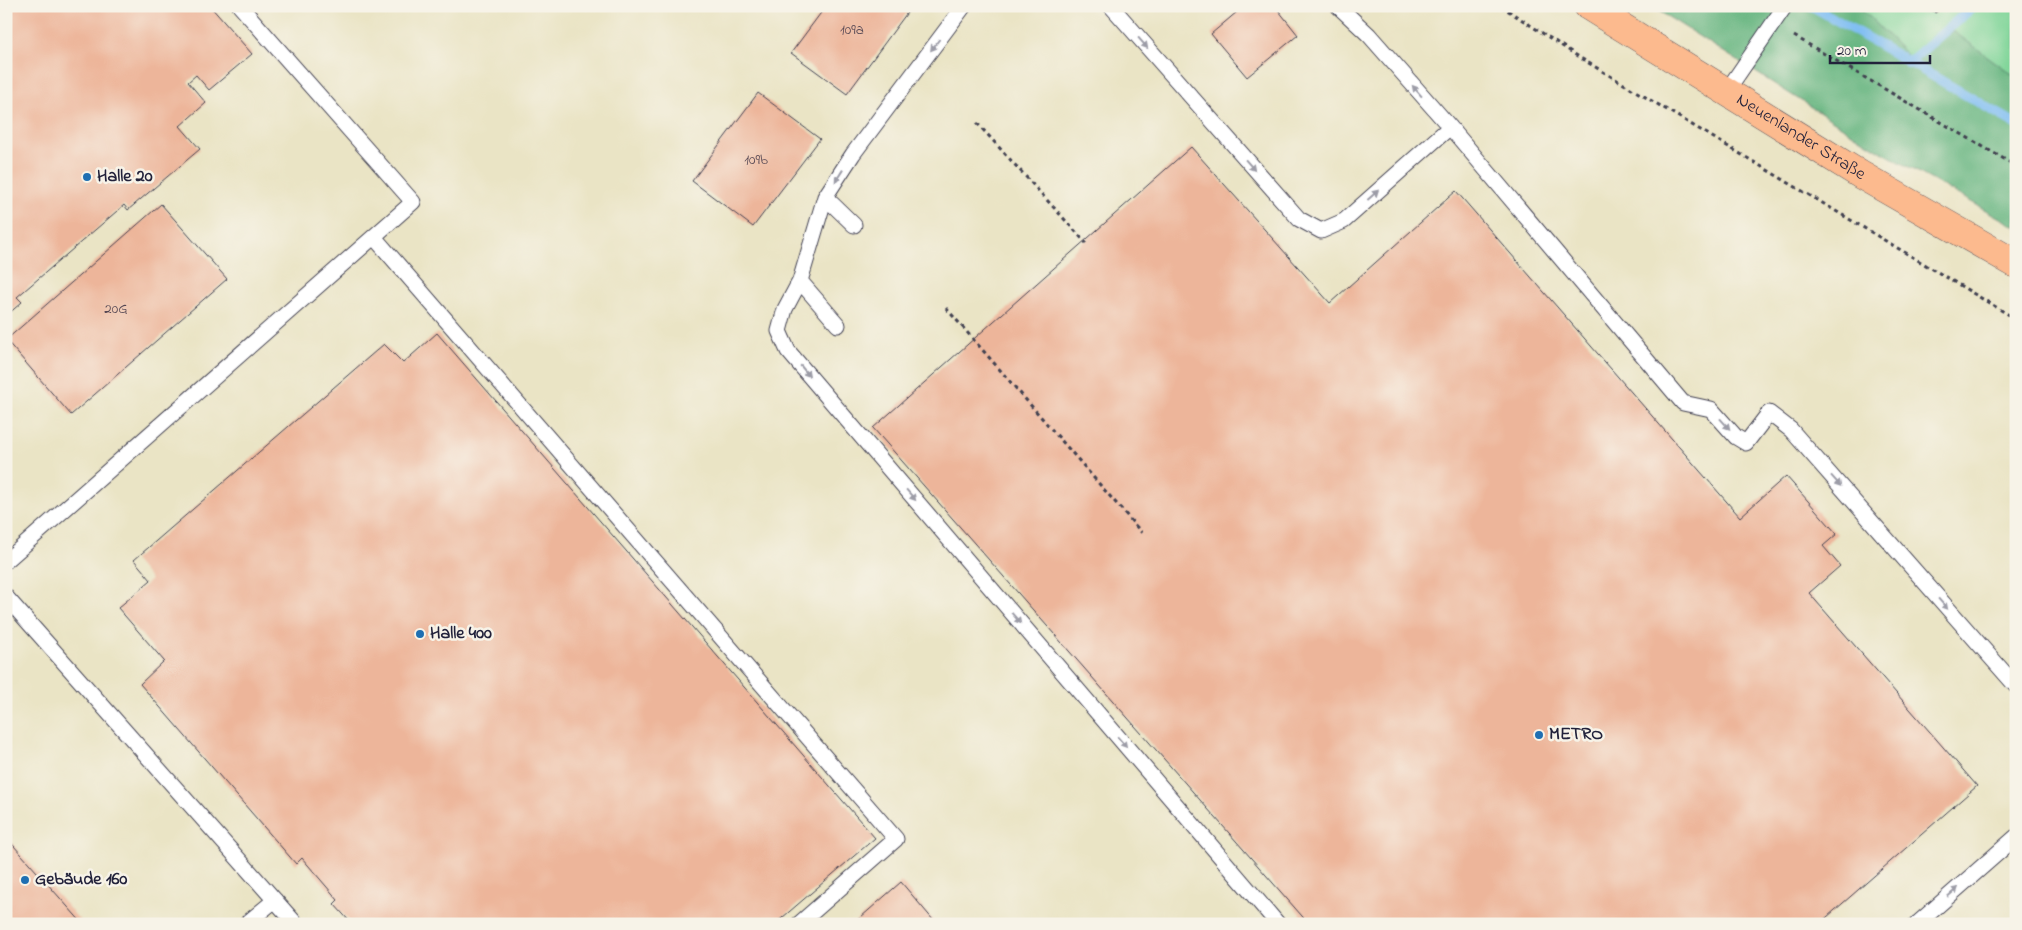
<svg xmlns="http://www.w3.org/2000/svg" width="2022" height="930" font-family="'Indie Flower',sans-serif">
	<style>
		.green { fill: #80d599; stroke: #517c6a }
		.forest { fill: #68b681; stroke: #456c5e }
		.lines { fill: none; stroke-linecap: round; stroke-linejoin: round }
		.stream { stroke: #7fbef3; stroke-width: 10 }
		.building { fill: #edb59a }
		.service-casing { stroke: #403f50; stroke-width: 17 }
		.primary-casing { stroke: #403f50; stroke-width: 29 }
		.path { stroke: #403f50; stroke-width: 3; stroke-dasharray: 4 4; stroke-linecap: butt }
		.service { stroke: #fff; stroke-width: 15 }
		.primary { stroke: #fcba8e; stroke-width: 28 }
		.oneway { fill: #9c9ca7 }
		.poi-dot { fill: #1f6fb2; stroke: #f7f3e8; stroke-width: 2 }
		.labels { text-anchor: middle; dominant-baseline: central; stroke-width: 5; stroke-linejoin: round; paint-order: stroke }
		.number-label { font-size: 15px; fill: #554753 }
		.street-label { font-size: 18px; fill: #22223b; stroke: #f7f3e8 }
		.poi-label { font-size: 18px; font-weight: bold; fill: #22223b; stroke: #f7f3e8; text-anchor: start }
	</style>
	<rect width="100%" height="100%" fill="#f7f3e8"/>
	<filter id="ink" filterUnits="userSpaceOnUse"><feTurbulence type="fractalNoise" baseFrequency=".02" numOctaves="2"/><feDisplacementMap in="SourceGraphic" scale="10" xChannelSelector="R" yChannelSelector="G"/><feConvolveMatrix kernelMatrix="1 2 1 2 8 2 1 2 1" color-interpolation-filters="sRGB"/></filter>
	<filter id="wash" filterUnits="userSpaceOnUse"><feTurbulence type="fractalNoise" baseFrequency=".0096" numOctaves="4" result="noise"/><feDisplacementMap in="SourceGraphic" scale="20" xChannelSelector="R" yChannelSelector="G"/><feGaussianBlur stdDeviation="1.12" result="paint"/><feColorMatrix in="noise" values="0 0 0 0 0 0 0 0 0 0 0 0 0 0 0 0 0 1.4 0 .05"/><feComposite in="paint" operator="in"/></filter>
	<g filter="url(#wash)">
		<rect width="100%" height="100%" fill="#eae4c5"/>
		<path class="green" d="M1859 6H2016V77L1953 32 1910 59Z"/>
		<path class="forest" d="M1651 6H1859L1910 58 1953 31 2016 77V227L1882 152Z"/>
		<g class="lines">
			<path class="stream" d="M1812 6 2016 124
				M1908 63 1974 6"/>
		</g>
		<g id="blocks">
			<path class="building" d="M6 6H210L252 54 209 90 196 75 188 82 206 103 180 126 200 149 128 210 124 205 17 297 22 302 6 316Z
				M826 6H912L847 94 791 53Z
				M1244 6H1275L1298 35 1247 77 1211 34Z
				M1929 6H1944L1935 13Z
				M758 93 820 139 753 227 692 181Z
				M1191 147 1330 303 1456 191 1740 517 1786 476 1837 534 1823 546 1840 566 1809 593 1977 786 1819 924H1309L873 428Z
				M161 204 227 279 71 415 6 340Z
				M437 333 875 838 775 924H352L334 904 338 900 302 858 296 864 140 684 164 661 118 608 151 580 134 560 384 344 403 363Z
				M6 837 83 924H6Z
				M901 882 934 921 931 924H853Z"/>
		</g>
	</g>
	<g filter="url(#ink)">
		<use href="#blocks" fill-opacity="0" stroke="#403f50" stroke-width="1"/>
		<g class="lines">
			<defs>
				<path id="service" d="M964 6 853 154 825 197 800 281 785 309 779 331 788 351 1278 924
					M1111 6 1299 219 1321 231 1344 221 1450 127
					M1338 6 1369 35 1450 127 1683 403 1711 409 1736 437 1746 443 1769 413 1791 430 2016 686
					M1726 92 1785 6
					M825 197 854 225
					M374 237 896 839 799 924
					M800 281 838 325
					M6 561 413 202 240 6
					M6 597 296 924
					M246 924 275 900
					M1917 924 2016 837"/>
				<g id="primary">
					<path id="s1" d="M1588 6 1861 175 2016 264"/>
				</g>
			</defs>
			<use href="#service" class="service-casing"/>
			<use href="#primary" class="primary-casing"/>
			<path class="path" d="M1501 6 1582 59 2016 319
				M1746 6 1753 10
				M1794 36 2016 166
				M977 123 1086 243
				M946 308 1142 533"/>
			<use href="#service" class="service"/>
			<use href="#primary" class="primary"/>
		</g>
		<defs><path id="oneway-solid" d="M-6-.8H1V-3.2L6.5 0L1 3.2V.8H-6Z" transform="scale(1.25)"/></defs>
		<g class="oneway">
			<use href="#oneway-solid" transform="translate(1143 43) rotate(49)"/>
			<use href="#oneway-solid" transform="translate(935 45) rotate(127)"/>
			<use href="#oneway-solid" transform="translate(1417 91) rotate(-131)"/>
			<use href="#oneway-solid" transform="translate(1250 165) rotate(49)"/>
			<use href="#oneway-solid" transform="translate(839 176) rotate(122)"/>
			<use href="#oneway-solid" transform="translate(1373 195) rotate(-42)"/>
			<use href="#oneway-solid" transform="translate(805 371) rotate(50)"/>
			<use href="#oneway-solid" transform="translate(1725 424) rotate(48)"/>
			<use href="#oneway-solid" transform="translate(1836 481) rotate(48)"/>
			<use href="#oneway-solid" transform="translate(911 495) rotate(49)"/>
			<use href="#oneway-solid" transform="translate(1943 604) rotate(49)"/>
			<use href="#oneway-solid" transform="translate(1016 618) rotate(49)"/>
			<use href="#oneway-solid" transform="translate(1122 742) rotate(49)"/>
			<use href="#oneway-solid" transform="translate(1953 892) rotate(-41)"/>
		</g>
	</g>
	<g class="poi-dot">
		<circle cx="87" cy="177" r="5"/>
		<circle cx="420" cy="634" r="5"/>
		<circle cx="1539" cy="735" r="5"/>
		<circle cx="25" cy="880" r="5"/>
	</g>
	<g class="labels">
		<g class="number-label">
			<text x="852" y="30">109a</text>
			<text x="756" y="160">109b</text>
			<text x="116" y="309">20G</text>
		</g>
		<g class="street-label">
			<text stroke="none"><textPath href="#s1" startOffset="250">Neuenlander Straße</textPath></text>
		</g>
		<g class="poi-label">
			<text x="97" y="177">Halle 20</text>
			<text x="430" y="634">Halle 400</text>
			<text x="1549" y="735">METRO</text>
			<text x="35" y="880">Gebäude 160</text>
		</g>
	</g>
	<rect width="2022" height="930" fill="none" stroke="#f7f3e8" stroke-width="25"/>
	<path d="M1830 55v8h100v-8" fill="none" stroke="#22223b" stroke-width="2.5"/>
	<text x="1837" y="55" font-size="15" fill="#22223b" stroke="#f7f3e8" stroke-width="4" paint-order="stroke">20 m</text>
</svg>
